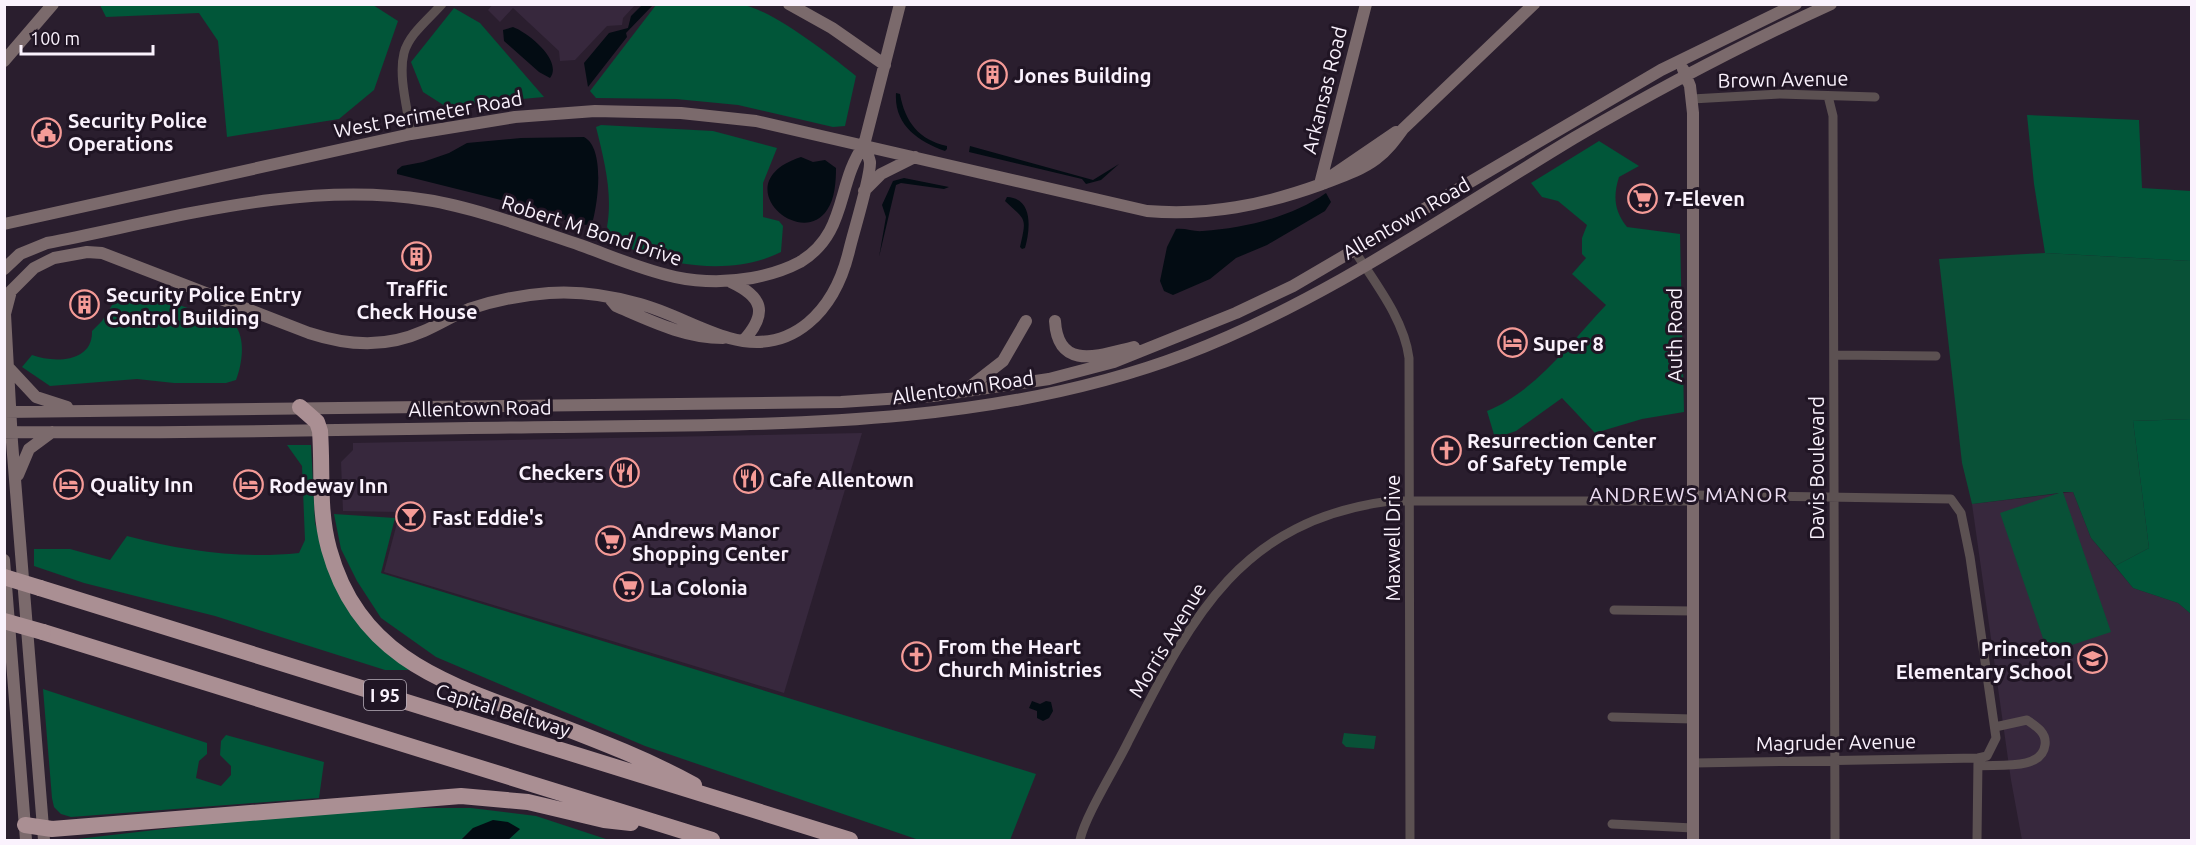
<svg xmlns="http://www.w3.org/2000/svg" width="2196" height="845" font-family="Ubuntu,sans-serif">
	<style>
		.built { fill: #37283d }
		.green { fill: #095137 }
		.forest { fill: #015639 }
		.water { fill: #030c13 }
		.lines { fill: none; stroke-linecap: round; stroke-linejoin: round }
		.street { stroke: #5c5152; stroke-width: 9 }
		.secondary { stroke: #7b6a6c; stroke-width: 12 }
		.highway { stroke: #aa8f93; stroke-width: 16 }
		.highway-bridge { stroke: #aa8f93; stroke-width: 16 }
		.labels { text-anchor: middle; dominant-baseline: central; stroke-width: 6; stroke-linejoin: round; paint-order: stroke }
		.shield { fill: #201524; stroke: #b9b0bc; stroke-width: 1.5 }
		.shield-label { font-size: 18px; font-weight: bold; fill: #faf2fd }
		.poi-label { font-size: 20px; font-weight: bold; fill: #faf2fd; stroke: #201524; text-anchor: start }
		.street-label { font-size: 20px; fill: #faf2fd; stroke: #201524 }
		.neighbourhood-label { font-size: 21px; letter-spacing: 1.5px; fill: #ebdcf1; stroke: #201524 }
	</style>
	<rect width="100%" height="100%" fill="#2a1e2e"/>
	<path class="built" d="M493 4H635V5L623 18 622 25 607 26 575 60 560 61 559 51 513 8 500 22 488 10Z
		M862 433 784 693 384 572 400 512 343 511 341 462 353 450V443Z
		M2073 492 2091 538 2133 588 2178 603 2191 614V840H2022L2011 780 1972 504Z"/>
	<path class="green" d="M2045 253 2191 261V419L2133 421 2149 548 2115 566 2091 538 2073 492H2063L2111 632 2048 653 2000 513 2059 493 1972 504 1962 463 1939 259Z
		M1344 733 1376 736 1374 749 1346 747 1342 743Z"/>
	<path class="forest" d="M100 5H373L398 21 374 90 339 119 227 137 218 41 199 13 106 17Z
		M656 5C683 4 713 2 739 4 771 8 831 56 856 76L845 126 833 127 738 105 676 99 596 98 590 91Z
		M454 8 480 23 544 97 445 106 423 92 411 62Z
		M2027 115 2139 120 2142 188 2191 191V261L2045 253 2034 184Z
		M601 125 713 131 777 148 763 183V217L779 221 783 226 781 252C738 274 678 268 634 250 629 248 621 246 618 242 613 238 610 231 607 227 613 193 604 160 596 127Z
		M1599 141 1639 166 1619 177C1613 196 1614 211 1627 227L1680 234 1684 412 1642 419 1595 433 1562 398 1516 431 1495 438 1487 411C1536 391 1570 343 1606 305L1572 274 1586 258 1582 254V238L1587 225 1558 201 1542 197 1531 183Z
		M138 294 144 297H157L235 325C246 339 242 365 236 380L226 383H174L137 379 50 386 22 367 32 355C53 363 93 363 92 331L102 321 114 302Z
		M2191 419H2192L2191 614 2178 603 2133 588 2115 566 2149 548 2133 421Z
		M287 445H311L315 523 325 556 367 629 409 670H385L215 616 84 583 34 566V549H70L110 560 127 536C184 551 240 559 299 553L305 540 302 466Z
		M334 514 395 518 381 573 1036 774 1010 840H919L645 746 436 657 381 618 357 581 341 549Z
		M43 689 207 743V754L199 761 196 778 221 786 231 775V766L220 755 221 741 226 735 324 762 319 798 71 817 61 814 54 807 52 798Z
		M399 808H471L536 816 609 840H508L520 829 473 828 461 840H69L241 820Z"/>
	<path class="water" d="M642 5H653L626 33 627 37 588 87 584 63 609 33 628 28 631 16Z
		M513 27C529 33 563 61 550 78L539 72 504 41 503 30Z
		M896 93 900 94C905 122 919 140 947 146V149L945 151C918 141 894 125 896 93Z
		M584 137C605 148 598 201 593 220L586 225 544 215 505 201 397 174V170L402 166 423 162 449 153 467 143 521 138Z
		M970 146 1093 180 1119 164 1101 180 1086 184 1082 179 969 152Z
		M801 157 813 162 825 160 836 168C836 181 835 199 827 210 800 251 724 182 801 157Z
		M904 178 949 187 944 189 901 183 896 185 879 257 886 217 882 205 893 181Z
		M1326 193 1331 202 1325 211 1267 245 1236 258 1210 279 1173 295 1164 291 1160 281 1167 247 1176 229C1186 228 1194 232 1203 231 1245 228 1292 217 1326 193Z
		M1007 197C1034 198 1030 231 1025 248L1022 249 1020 247C1027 216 1026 221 1005 201Z
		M1032 701 1040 704 1046 701 1051 702 1053 711 1049 718 1043 721 1037 718V711L1029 708Z
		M493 820 508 822 520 829 508 840H461L473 828Z"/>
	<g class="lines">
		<path class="street" d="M1828 96 1833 116 1835 840
			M1692 99 1780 94 1875 97
			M411 134C408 110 398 77 404 53 409 34 429 19 442 4
			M1354 250C1375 283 1404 319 1409 358L1410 840
			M1834 355 1936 356
			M1693 495 1951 499 1961 513 1970 557 1996 738 1987 756 1978 758 1694 763
			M1614 610 1693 611
			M1612 717 1693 719
			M1978 766C1997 764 2042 771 2045 745 2047 733 2036 726 2027 720L1995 727
			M1612 824 1693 828
			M1080 840C1085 816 1116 767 1128 742 1191 619 1238 521 1390 501H1693
			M1977 840 1978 760"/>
		<path class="secondary" d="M789 4 832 28 885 65
			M4 61 53 4
			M1683 69 1690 86 1693 113V840
			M1333 175 1396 132
			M1320 184 1366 4
			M864 191 881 174 915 157
			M4 224 411 134 515 117 595 111 681 113 756 121 1147 211C1209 216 1264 205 1322 184 1340 177 1360 171 1376 159 1387 151 1395 140 1403 129L1534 4
			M4 269 20 254 47 243C171 219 300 180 427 200 473 207 535 230 580 245 641 267 685 290 752 278 768 275 785 270 800 262 848 233 836 184 864 145L900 4
			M731 282C763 297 768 313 744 340
			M611 300 616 306C651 321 685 338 723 338
			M1055 321C1058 372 1100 355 1134 347
			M9 368 36 397 67 407
			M967 389 1003 361 1026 321
			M4 412 841 402 933 396 1049 379 1114 362 1236 313 1293 286 1661 70 1796 4
			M4 432C188 434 372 429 556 427 766 424 986 430 1186 354 1324 301 1448 214 1574 138 1658 89 1743 44 1831 4
			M18 475 29 449 52 432
			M4 560 26 840
			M44 840 12 442 5 314 11 291 34 268 54 258 87 252 102 253 309 333C349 346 386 348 424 331 440 324 454 315 469 309 496 300 522 295 549 293 578 291 612 296 640 304 670 312 698 329 729 338 794 356 835 309 849 251 853 233 871 177 870 162 869 157 866 150 864 145"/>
		<path class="highway" d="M300 407 317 422 320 431C323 471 318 509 329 549 359 658 445 683 539 718 591 738 645 758 694 785
			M40 588 850 840
			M43 632 712 840
			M25 825 52 829 461 796 528 802 604 820 631 823"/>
		<path class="highway-bridge" d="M4 577 40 588
			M4 621 43 632"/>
	</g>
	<defs>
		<symbol id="building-ring" viewBox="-11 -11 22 22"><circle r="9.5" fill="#201524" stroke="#f59b97" stroke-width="1.5"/><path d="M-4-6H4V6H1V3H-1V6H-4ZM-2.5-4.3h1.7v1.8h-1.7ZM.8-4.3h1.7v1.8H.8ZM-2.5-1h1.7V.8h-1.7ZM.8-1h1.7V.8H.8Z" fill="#f59b97"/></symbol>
		<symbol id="civic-ring" viewBox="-11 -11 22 22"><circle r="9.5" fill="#201524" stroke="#f59b97" stroke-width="1.5"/><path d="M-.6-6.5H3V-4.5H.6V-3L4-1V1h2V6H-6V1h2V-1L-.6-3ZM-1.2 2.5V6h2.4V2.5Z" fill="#f59b97"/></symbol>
		<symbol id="supermarket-ring" viewBox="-11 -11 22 22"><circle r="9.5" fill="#201524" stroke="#f59b97" stroke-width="1.5"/><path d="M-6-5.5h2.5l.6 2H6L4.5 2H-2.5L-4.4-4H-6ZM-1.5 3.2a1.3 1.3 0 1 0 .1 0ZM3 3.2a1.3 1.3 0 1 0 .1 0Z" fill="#f59b97"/></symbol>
		<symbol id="hotel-ring" viewBox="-11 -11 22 22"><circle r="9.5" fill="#201524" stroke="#f59b97" stroke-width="1.5"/><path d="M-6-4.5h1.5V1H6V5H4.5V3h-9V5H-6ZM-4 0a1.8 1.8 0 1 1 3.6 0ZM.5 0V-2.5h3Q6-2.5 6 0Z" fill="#f59b97"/></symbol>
		<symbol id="church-ring" viewBox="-11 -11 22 22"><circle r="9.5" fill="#201524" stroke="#f59b97" stroke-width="1.5"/><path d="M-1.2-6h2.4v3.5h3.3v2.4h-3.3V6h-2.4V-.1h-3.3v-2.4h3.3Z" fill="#f59b97"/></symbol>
		<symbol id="restaurant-ring" viewBox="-11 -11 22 22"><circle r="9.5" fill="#201524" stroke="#f59b97" stroke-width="1.5"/><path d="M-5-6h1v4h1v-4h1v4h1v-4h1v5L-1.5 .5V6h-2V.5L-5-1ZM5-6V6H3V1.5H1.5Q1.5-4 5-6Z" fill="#f59b97"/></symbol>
		<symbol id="bar-ring" viewBox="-11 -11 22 22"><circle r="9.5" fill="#201524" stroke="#f59b97" stroke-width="1.5"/><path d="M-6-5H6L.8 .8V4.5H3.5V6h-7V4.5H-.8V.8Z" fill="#f59b97"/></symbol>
		<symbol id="school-ring" viewBox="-11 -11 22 22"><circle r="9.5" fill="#201524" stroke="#f59b97" stroke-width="1.5"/><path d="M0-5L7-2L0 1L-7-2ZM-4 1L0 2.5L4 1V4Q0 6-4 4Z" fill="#f59b97"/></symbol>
	</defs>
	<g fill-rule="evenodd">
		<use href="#building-ring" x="976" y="58" width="33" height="33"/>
		<use href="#civic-ring" x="30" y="116" width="33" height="33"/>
		<use href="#supermarket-ring" x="1626" y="182" width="33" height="33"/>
		<use href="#building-ring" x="400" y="240" width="33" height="33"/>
		<use href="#building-ring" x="68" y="288" width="33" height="33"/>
		<use href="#hotel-ring" x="1496" y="326" width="33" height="33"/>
		<use href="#church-ring" x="1430" y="434" width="33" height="33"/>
		<use href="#restaurant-ring" x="608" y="456" width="33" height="33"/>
		<use href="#restaurant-ring" x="732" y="462" width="33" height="33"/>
		<use href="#hotel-ring" x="52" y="468" width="33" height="33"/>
		<use href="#hotel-ring" x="232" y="468" width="33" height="33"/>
		<use href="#bar-ring" x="394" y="500" width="33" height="33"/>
		<use href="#supermarket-ring" x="594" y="524" width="33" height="33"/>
		<use href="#supermarket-ring" x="612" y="570" width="33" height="33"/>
		<use href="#church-ring" x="900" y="640" width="33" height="33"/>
		<use href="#school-ring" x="2076" y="642" width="33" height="33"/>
	</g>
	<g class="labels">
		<rect class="shield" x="364" y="680" width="42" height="30" rx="4.5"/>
		<g class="shield-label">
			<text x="385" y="695">I 95</text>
		</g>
		<g class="poi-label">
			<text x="1014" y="75">Jones Building</text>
			<text x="68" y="120">Security Police<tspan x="68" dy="23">Operations</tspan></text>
			<text x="1664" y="198">7-Eleven</text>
			<text x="417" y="288" text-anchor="middle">Traffic<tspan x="417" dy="23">Check House</tspan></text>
			<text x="106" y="294">Security Police Entry<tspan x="106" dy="23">Control Building</tspan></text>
			<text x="1533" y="343">Super 8</text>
			<text x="1467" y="440">Resurrection Center<tspan x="1467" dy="23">of Safety Temple</tspan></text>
			<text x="604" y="472" text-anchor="end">Checkers</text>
			<text x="769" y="479">Cafe Allentown</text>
			<text x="90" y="484">Quality Inn</text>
			<text x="269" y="485">Rodeway Inn</text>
			<text x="432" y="517">Fast Eddie's</text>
			<text x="632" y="530">Andrews Manor<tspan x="632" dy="23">Shopping Center</tspan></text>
			<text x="650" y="587">La Colonia</text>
			<text x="938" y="646">From the Heart<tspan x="938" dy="23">Church Ministries</tspan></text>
			<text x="2072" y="648" text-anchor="end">Princeton<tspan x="2072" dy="23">Elementary School</tspan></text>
		</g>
		<g class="street-label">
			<text transform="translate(1783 79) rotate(-1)">Brown Avenue</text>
			<text transform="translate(1324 90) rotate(-76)">Arkansas Road</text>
			<text transform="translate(428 114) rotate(-10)">West Perimeter Road</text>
			<text transform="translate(1406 218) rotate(-30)">Allentown Road</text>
			<text transform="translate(592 230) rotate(18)">Robert M Bond Drive</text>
			<text transform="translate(1674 335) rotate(-90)">Auth Road</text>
			<text transform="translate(963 387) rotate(-8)">Allentown Road</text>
			<text transform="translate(480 408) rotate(-1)">Allentown Road</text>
			<text transform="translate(1816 468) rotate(-90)">Davis Boulevard</text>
			<text transform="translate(1392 538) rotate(-90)">Maxwell Drive</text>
			<text transform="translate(1167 640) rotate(-59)">Morris Avenue</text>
			<text transform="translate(503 710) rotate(17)">Capital Beltway</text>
			<text transform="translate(1836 742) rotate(-1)">Magruder Avenue</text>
		</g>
		<g class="neighbourhood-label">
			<text x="1689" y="494">ANDREWS MANOR</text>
		</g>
	</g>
	<rect width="2196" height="845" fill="none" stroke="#faf2fd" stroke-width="12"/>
	<path d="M21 45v9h132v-9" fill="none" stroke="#faf2fd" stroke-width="3"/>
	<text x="30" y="45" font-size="18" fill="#faf2fd" stroke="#201524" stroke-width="4.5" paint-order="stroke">100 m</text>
</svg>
